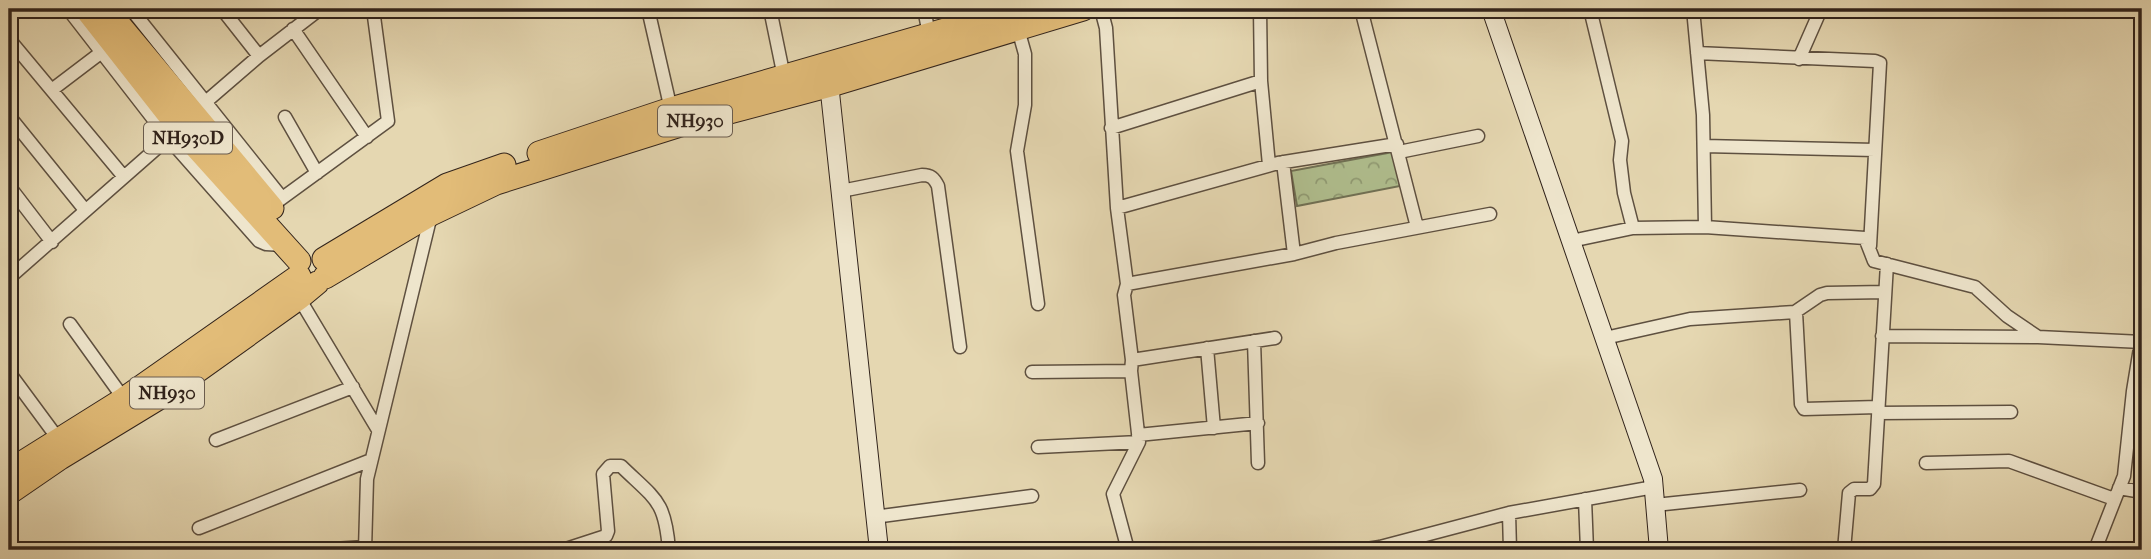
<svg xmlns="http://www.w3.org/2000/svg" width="2151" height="559" font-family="'IM FELL French Canon',serif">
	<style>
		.forest { fill: url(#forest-crowns); stroke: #707155; stroke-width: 2 }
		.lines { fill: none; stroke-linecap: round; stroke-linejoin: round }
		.stream { stroke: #6e7e72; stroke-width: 3.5 }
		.street-casing { stroke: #5e5040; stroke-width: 15 }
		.secondary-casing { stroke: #31231b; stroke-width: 20 }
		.highway-casing { stroke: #31231b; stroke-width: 25 }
		.street { stroke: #eee5cc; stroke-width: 12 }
		.secondary { stroke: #eee5cc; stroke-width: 18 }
		.highway { stroke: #e2bc78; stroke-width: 23 }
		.labels { text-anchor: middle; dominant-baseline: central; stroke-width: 6; stroke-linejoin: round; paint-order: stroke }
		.shield { fill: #eee5cc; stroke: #6a5d50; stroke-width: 2 }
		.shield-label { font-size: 19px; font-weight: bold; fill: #31231b }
	</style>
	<defs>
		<pattern id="forest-crowns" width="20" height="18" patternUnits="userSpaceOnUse" patternTransform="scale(1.75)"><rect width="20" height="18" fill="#b0bf8f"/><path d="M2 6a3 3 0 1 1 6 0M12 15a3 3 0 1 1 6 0" fill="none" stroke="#909b74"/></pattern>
	</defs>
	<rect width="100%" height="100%" fill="#e5d7b1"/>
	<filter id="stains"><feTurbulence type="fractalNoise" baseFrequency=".00286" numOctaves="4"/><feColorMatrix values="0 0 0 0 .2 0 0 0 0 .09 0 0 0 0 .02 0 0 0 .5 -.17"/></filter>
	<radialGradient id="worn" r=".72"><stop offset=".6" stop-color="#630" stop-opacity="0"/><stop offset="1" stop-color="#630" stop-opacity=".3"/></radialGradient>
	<path class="forest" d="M1393 152 1400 186 1297 206 1291 171Z"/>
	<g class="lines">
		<path class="stream" d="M1087 18 1118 9"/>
		<defs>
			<path id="street" d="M68 9 168 138 259 241 266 244 283 245
				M131 9 282 198
				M222 9 259 56
				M648 9 672 114
				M770 9 784 77
				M924 9 930 39
				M1101 9 1106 28 1117 208 1127 284 1124 295 1132 360 1131 371 1139 442 1113 494 1128 550
				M1260 9 1261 81 1269 165
				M1361 9 1417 227
				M1590 9 1622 141 1620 160 1624 193 1633 228
				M1693 9 1703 115 1705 227
				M293 29 367 137
				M1018 29 1025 54V105L1017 151 1038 304
				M9 39 124 177
				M1697 53 1875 61 1880 63 1870 246
				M1799 59 1821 9
				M53 89 107 48
				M201 106 259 56 320 9
				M9 116 85 210
				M285 117 317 173
				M1111 128 1261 81
				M1704 146 1875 150
				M1399 152 1478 136
				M1283 162 1294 254
				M9 186 52 242
				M841 191 922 175C931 175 934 178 938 186L960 347
				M270 207 388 121 373 9
				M1117 208 1278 163 1397 144
				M1571 241 1633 228 1705 227 1865 238 1874 261 1975 287 2007 316 2038 337 2142 342
				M9 278 174 133
				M1127 284 1294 254 1336 243 1490 214
				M299 298 378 430
				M1796 312 1801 404 1804 409 1878 407
				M70 324 124 399
				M1882 336 2038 337
				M1605 338 1690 319 1795 312 1820 295 1827 293 1885 292
				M1254 341 1258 463
				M1207 348 1214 428
				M1132 360 1275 338
				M1032 372 1131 371
				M11 375 59 440
				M1878 413 2011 412
				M1138 435 1258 423
				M216 440 353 387
				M1038 447 1139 442
				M1926 463 2009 461 2114 499
				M2119 488 2142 492
				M1585 499 1587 550
				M1655 505 1800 490
				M1509 513 1510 550
				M874 517 1032 496
				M199 528 371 460
				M317 550 365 547
				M365 550 367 479 431 215
				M563 550 606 536 608 531 603 474 610 466H621C656 500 665 500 669 550
				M1360 550 1380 547 1509 513 1654 487
				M1844 550 1849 493 1854 489H1870L1874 484 1887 264
				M2095 550 2124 476 2133 391 2141 342"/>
			<path id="secondary" d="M1491 9 1653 479 1659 550
				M828 74 879 550"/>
			<path id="highway" d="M86 9 180 129 299 261
				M106 9 272 208
				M539 153 671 109 1018 9
				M324 259 447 185 504 165
				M325 277 431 214 496 183 677 126 831 85 1083 9
				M9 471 124 399 299 276
				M9 493 60 458 162 396 299 298 317 283"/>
		</defs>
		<use href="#street" class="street-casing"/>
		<use href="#secondary" class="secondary-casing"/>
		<use href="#highway" class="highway-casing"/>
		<use href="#street" class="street"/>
		<use href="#secondary" class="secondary"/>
		<use href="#highway" class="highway"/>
	</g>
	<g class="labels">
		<g class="shield">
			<rect x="658" y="105.5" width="74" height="31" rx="5"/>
			<rect x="144" y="122.5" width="88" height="31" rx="5"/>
			<rect x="130" y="377.5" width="74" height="31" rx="5"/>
		</g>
		<g class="shield-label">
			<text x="695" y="121">NH930</text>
			<text x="188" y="138">NH930D</text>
			<text x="167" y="393">NH930</text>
		</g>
	</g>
	<rect width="2151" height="559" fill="none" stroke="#e5d7b1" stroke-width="35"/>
	<rect x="10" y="10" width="2130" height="538" fill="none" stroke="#31231b" stroke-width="3.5"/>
	<rect x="18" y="18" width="2116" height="524" fill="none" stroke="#31231b" stroke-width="2"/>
	<rect width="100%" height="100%" filter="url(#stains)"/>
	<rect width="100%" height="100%" fill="url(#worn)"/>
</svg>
